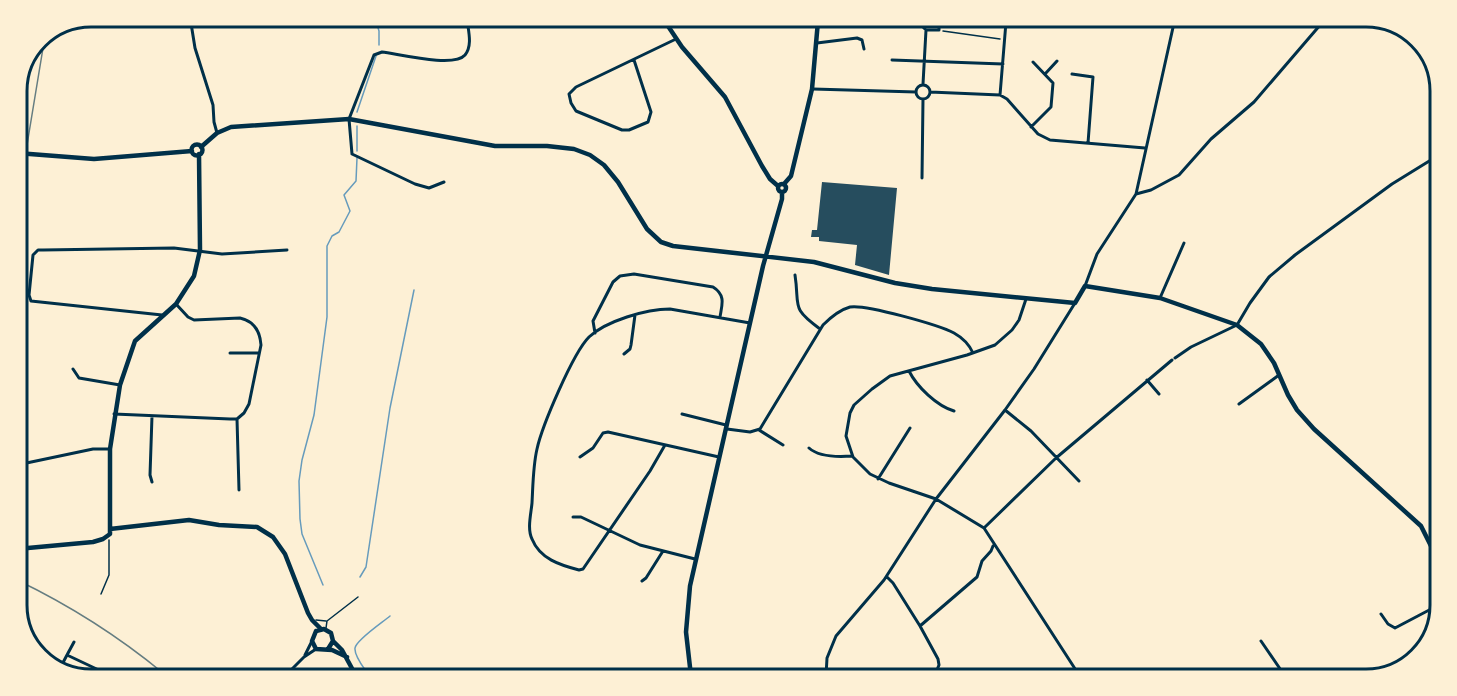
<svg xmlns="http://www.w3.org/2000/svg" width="1457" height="696" font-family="Overpass,sans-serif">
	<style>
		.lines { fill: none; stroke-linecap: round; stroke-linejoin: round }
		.stream { stroke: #669bbc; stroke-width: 1.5 }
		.building { fill: #264d5e }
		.path { stroke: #003049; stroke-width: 1.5 }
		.service { stroke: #003049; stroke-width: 1.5 }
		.minor { stroke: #003049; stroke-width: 3 }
		.tertiary { stroke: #003049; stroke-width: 4.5 }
		.rail { stroke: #657d81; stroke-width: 1.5 }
		.rim { fill: none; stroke: #003049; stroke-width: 3 }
	</style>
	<rect width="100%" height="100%" fill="#fdf0d5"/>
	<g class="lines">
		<path class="stream" d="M375 18 379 31V45
			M357 112 376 56
			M357 126V151
			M360 577 366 567 390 408 414 290
			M323 585 302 534 300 519 299 481 302 460 314 415 327 317V246L332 236 339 232 350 211 344 195 356 181 357 158
			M368 674C364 668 354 656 355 648 356 640 383 622 390 616"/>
	</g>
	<path class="building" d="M822 182 897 188 889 275 855 265 857 245 819 241V237H811L812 230H817Z"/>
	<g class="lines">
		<path class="path" d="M943 31 1000 39
			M101 594 109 575V540"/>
		<path class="service" d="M316 620 326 621
			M326 628 327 621 358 597"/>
		<path class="minor" d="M190 17 195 48 213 105 214 122 217 133
			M922 21V26L926 30 923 84
			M926 30H939V21
			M817 43 857 38 862 40 864 49
			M634 60 651 112 648 122 629 130H622L576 111 571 103 569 94 576 87 676 39
			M892 60 1003 64
			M1045 74 1057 61
			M1072 74 1093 77 1088 143
			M916 92a7 7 0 1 1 14 0a7 7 0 1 1-14 0Z
			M813 89 916 92
			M930 92 1000 95 1007 99 1038 134 1050 140 1145 148
			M1000 95 1006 22
			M1031 127 1051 107 1053 83 1033 62
			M922 178 923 99
			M444 182 429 188 415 184 352 154 349 119 374 55 382 52C399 54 454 68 465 55 473 45 468 30 467 19
			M1136 194 1151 190 1179 175 1211 139 1254 102 1321 24
			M795 275C800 307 790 307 820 329
			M1085 286 1097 254 1136 194 1174 23
			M1160 298 1184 243
			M1026 299 1019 320 1012 330 995 345 967 355 890 376 872 389 854 405 850 413 846 436 853 457 870 474 889 483 936 499 984 528 1081 678
			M162 315 31 301 29 295 33 255 38 250H43L174 248 222 254 287 250
			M595 333 593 321 613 282 620 276 634 274 713 287C726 295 722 305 720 317
			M230 353H259
			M624 354 630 349 631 345 635 315
			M1175 358 1191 347 1237 325 1250 303 1269 277 1295 255 1392 184 1439 155
			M73 369 79 378 120 385
			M909 371C917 387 937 406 954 411
			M1147 380 1159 394
			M1239 404 1279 375
			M1005 410 1031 431 1079 481
			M114 414 230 419H237L244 413 249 404 261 345C260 331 254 321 240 318L194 320 188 317 176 304
			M682 414 726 425
			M152 416 150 475 152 482
			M237 419 239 490
			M727 429 750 432 760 429 823 325C830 318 839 310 850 307 865 304 939 325 954 333 963 338 969 344 973 353
			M759 430 783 445
			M665 445 650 471 583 569 579 570C560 565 540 559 532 539 527 529 531 514 532 503 533 485 533 466 537 449 542 426 573 353 589 337 606 321 646 309 670 309L750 323
			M809 448C819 457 839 457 852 456
			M580 457 593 448 603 433 608 432 719 457
			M17 465 93 449H109
			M878 479 910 428
			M573 517H581L640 545 695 559
			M984 528 1056 458 1172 360
			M887 577 893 583 920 626 977 577 982 561 991 551 993 546
			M642 581 646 578 663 551
			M17 604 20 619
			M1381 614 1388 624 1395 628 1433 608
			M920 626 938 659 939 665 934 677
			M1261 641 1287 679
			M67 655 74 642
			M305 655 312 641
			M58 672 67 655 103 672
			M288 673 304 657 316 649
			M826 676 827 658 836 636 884 580 936 499 1005 410 1034 369 1075 303"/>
		<path class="tertiary" d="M664 20 682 47 725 97 762 166 770 179 778 186
			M191.5 150a5.5 5.5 0 1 1 11 0a5.5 5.5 0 1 1-11 0Z
			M201 147 217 133 231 127 349 119 495 146H547L574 149 590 155 604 165 618 182 647 229 661 242 673 246 814 262 895 283 932 289 1075 303 1085 286 1160 298 1237 325 1261 344 1274 363 1288 395 1297 410 1314 429 1421 526 1434 552
			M17 153 94 159 192 151
			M778 188a4 4 0 1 1 8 0a4 4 0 1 1-8 0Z
			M784 184 791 176 812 89 818 21
			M110 529 189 520 219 525 257 527 273 537 285 554 308 613 312 620 321 629
			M17 549 93 542 103 539 110 534V449L120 385 135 341 176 304 194 276 200 250 199 154
			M333 641 342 650 355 674
			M328 649 333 641 331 633 324 629 316 631 312 641 316 649 332 650 347 657
			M691 676 686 632 690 586 763 266 782 199V192"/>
		<path class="rail" d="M17 191 26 151 45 36
			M17 580C69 605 118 636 163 673"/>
	</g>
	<path d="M0 0H1457V696H0ZM91 27H1366A64 64 0 0 1 1430 91V605A64 64 0 0 1 1366 669H91A64 64 0 0 1 27 605V91A64 64 0 0 1 91 27Z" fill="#fdf0d5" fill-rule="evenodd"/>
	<path class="rim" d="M91 27H1366A64 64 0 0 1 1430 91V605A64 64 0 0 1 1366 669H91A64 64 0 0 1 27 605V91A64 64 0 0 1 91 27Z"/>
</svg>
